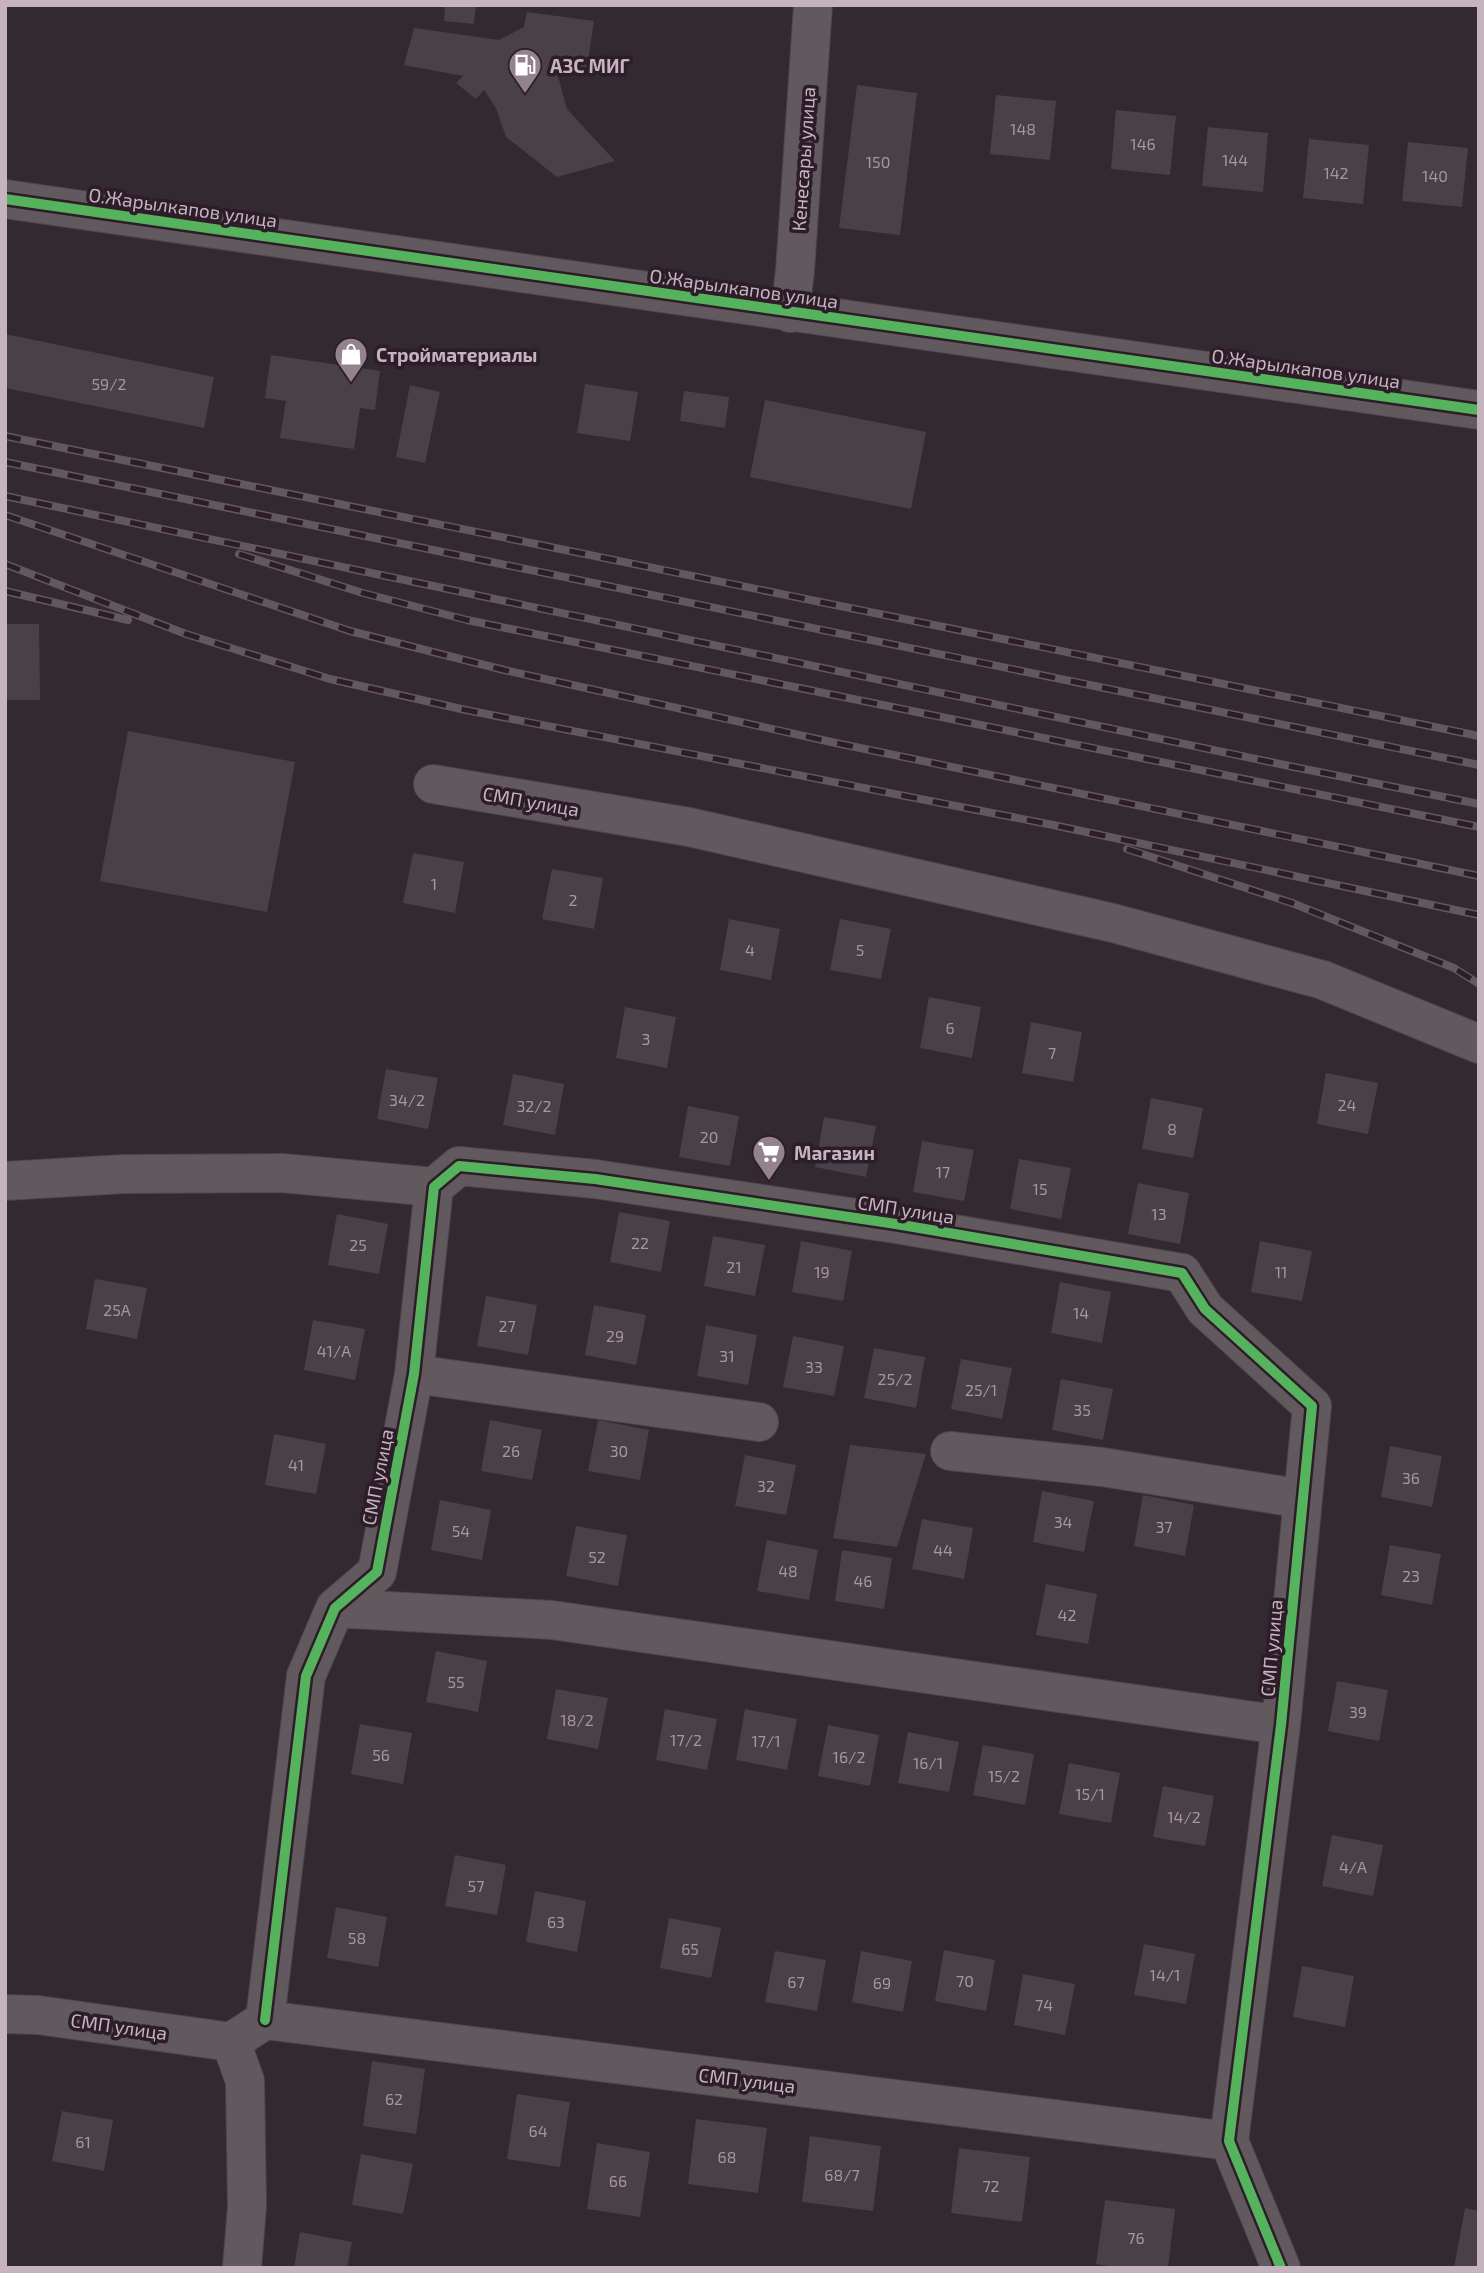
<svg xmlns="http://www.w3.org/2000/svg" width="1484" height="2273" font-family="'Exo 2',sans-serif">
	<style>
		.building { fill: #4a4048 }
		.lines { fill: none; stroke-linecap: round; stroke-linejoin: round }
		.minor-casing { stroke: #4d454b; stroke-width: 40 }
		.minor { stroke: #62595f; stroke-width: 38 }
		.rail-casing { stroke: #62585f; stroke-width: 8 }
		.rail { stroke: #2d1d29; stroke-width: 5; stroke-dasharray: 16; stroke-linecap: butt }
		.cycleway-casing { stroke: #2d1d29; stroke-width: 15 }
		.cycleway { stroke: #56b35d; stroke-width: 10 }
		.labels { text-anchor: middle; dominant-baseline: central; stroke-width: 7; stroke-linejoin: round; paint-order: stroke }
		.number-label { font-size: 16px; fill: #a696a2 }
		.poi-label { font-size: 19px; font-weight: bold; fill: #c5b3c0; stroke: #2d1d29; text-anchor: start }
		.street-label { font-size: 19px; fill: #c5b3c0; stroke: #2d1d29 }
	</style>
	<rect width="100%" height="100%" fill="#332931"/>
	<path class="building" d="M445 5H476L474 24 444 21Z
		M527 12 594 21 586 73 556 69 567 109 615 161 557 177 506 137 496 108 484 90 476 99 456 83 463 76 404 65 414 28 499 40 524 27Z
		M857 85 917 93 900 235 839 228Z
		M996 95 1056 101 1050 160 990 154Z
		M1116 110 1176 116 1170 175 1111 169Z
		M1208 127 1268 133 1263 192 1202 186Z
		M1309 139 1369 145 1363 204 1303 198Z
		M1408 142 1468 148 1462 207 1402 201Z
		M5 334 214 377 204 428 5 388Z
		M271 355 380 371 375 410 360 408 354 449 280 438 286 401 265 398Z
		M585 384 638 392 630 441 577 433Z
		M410 385 440 392 425 463 396 457Z
		M684 391 729 397 725 428 680 421Z
		M765 400 926 432 911 509 750 477Z
		M5 624H39L40 700H5Z
		M128 731 295 762 267 912 100 881Z
		M413 853 464 862 455 913 403 903Z
		M552 869 603 878 594 929 542 919Z
		M729 919 780 929 771 980 720 970Z
		M840 919 891 929 881 979 830 970Z
		M929 997 981 1007 972 1058 920 1048Z
		M625 1007 676 1017 667 1068 616 1058Z
		M1031 1022 1082 1032 1073 1082 1022 1073Z
		M386 1069 438 1078 428 1129 377 1119Z
		M1326 1073 1378 1083 1368 1134 1317 1124Z
		M513 1074 564 1084 555 1135 503 1125Z
		M1151 1098 1203 1108 1193 1158 1142 1149Z
		M688 1106 739 1116 730 1166 679 1157Z
		M824 1117 876 1126 866 1177 815 1167Z
		M922 1141 974 1150 964 1201 913 1192Z
		M1019 1159 1071 1168 1061 1219 1010 1209Z
		M1138 1183 1189 1193 1180 1244 1128 1234Z
		M619 1212 670 1221 661 1272 610 1262Z
		M337 1214 388 1224 379 1274 328 1265Z
		M713 1236 765 1245 755 1296 704 1286Z
		M801 1241 852 1251 843 1301 792 1292Z
		M1260 1241 1312 1251 1302 1301 1251 1292Z
		M95 1279 147 1288 137 1339 86 1329Z
		M1060 1282 1111 1292 1102 1343 1051 1333Z
		M486 1296 537 1305 528 1355 477 1346Z
		M594 1305 646 1315 636 1365 585 1355Z
		M313 1320 365 1329 355 1380 304 1370Z
		M706 1325 757 1335 748 1385 697 1376Z
		M793 1336 844 1346 834 1396 783 1387Z
		M874 1348 925 1357 916 1408 864 1398Z
		M961 1359 1012 1368 1002 1419 951 1409Z
		M1061 1379 1113 1389 1103 1440 1052 1430Z
		M490 1420 542 1430 532 1480 481 1471Z
		M598 1420 649 1430 640 1480 588 1471Z
		M274 1434 326 1444 316 1494 265 1485Z
		M850 1445 926 1454 897 1547 833 1538Z
		M1390 1446 1442 1456 1432 1507 1381 1497Z
		M745 1455 796 1465 786 1515 735 1506Z
		M1042 1491 1094 1501 1084 1552 1033 1542Z
		M1143 1495 1194 1505 1185 1556 1134 1546Z
		M440 1500 491 1510 482 1560 431 1550Z
		M922 1519 973 1528 964 1579 912 1569Z
		M576 1526 627 1535 618 1586 566 1576Z
		M767 1540 818 1550 809 1600 757 1591Z
		M1390 1545 1441 1554 1432 1605 1381 1595Z
		M842 1550 892 1558 884 1609 835 1601Z
		M1046 1584 1097 1594 1088 1644 1036 1635Z
		M436 1651 487 1661 478 1712 426 1702Z
		M1337 1681 1388 1690 1379 1741 1328 1731Z
		M556 1689 608 1698 598 1749 547 1739Z
		M665 1709 717 1719 707 1770 656 1760Z
		M745 1709 797 1719 787 1770 736 1760Z
		M360 1724 412 1733 403 1784 351 1774Z
		M828 1725 879 1735 870 1786 818 1776Z
		M908 1732 959 1742 949 1792 898 1783Z
		M983 1745 1034 1754 1025 1805 973 1795Z
		M1069 1763 1120 1773 1111 1823 1059 1814Z
		M1163 1786 1214 1796 1205 1846 1153 1837Z
		M1332 1835 1383 1845 1373 1896 1322 1886Z
		M455 1855 506 1865 497 1915 445 1906Z
		M535 1891 586 1901 577 1952 526 1942Z
		M336 1907 387 1917 378 1967 327 1958Z
		M669 1918 721 1928 711 1978 660 1968Z
		M1144 1944 1195 1954 1186 2004 1134 1995Z
		M944 1950 995 1960 986 2011 935 2001Z
		M775 1951 826 1960 817 2011 765 2002Z
		M861 1951 912 1961 903 2012 852 2002Z
		M1302 1966 1354 1976 1345 2027 1293 2017Z
		M1023 1974 1075 1984 1065 2035 1014 2025Z
		M372 2061 425 2069 416 2134 363 2126Z
		M517 2094 570 2102 560 2167 507 2159Z
		M62 2111 113 2120 104 2171 52 2161Z
		M696 2119 767 2128 758 2193 688 2184Z
		M810 2136 881 2146 873 2211 802 2202Z
		M597 2143 650 2152 640 2217 587 2209Z
		M959 2148 1030 2157 1022 2222 951 2213Z
		M361 2154 413 2164 403 2214 352 2205Z
		M1105 2200 1175 2209 1168 2268H1122L1096 2264Z
		M1465 2208 1479 2211V2268H1454Z
		M300 2232 352 2242 347 2268H294Z"/>
	<g class="lines">
		<defs>
			<path id="minor" d="M5 199 1479 410
				M790 313 795 271 813 5
				M433 784 689 827 1113 923 1323 980 1479 1044
				M5 1181 124 1174 282 1173 434 1187
				M414 1374 759 1422
				M950 1451 1102 1467 1303 1499
				M335 1608 552 1620 1281 1725
				M5 2014 38 2015 231 2042 265 2020 1229 2141
				M265 2020 306 1676 335 1608 377 1572 414 1374 434 1187 459 1166 595 1179 896 1224 1182 1273 1205 1309 1312 1406 1281 1725 1229 2141 1281 2268
				M231 2042 245 2081 247 2206 242 2268"/>
		</defs>
		<use href="#minor" class="minor-casing"/>
		<use href="#minor" class="minor"/>
		<defs>
			<path id="rail" d="M5 436 1479 736
				M5 462 1479 765
				M5 496 1294 767 1479 804
				M5 515 350 631 504 670 836 743 1479 876
				M239 554 363 593 467 620 1479 827
				M5 564 186 634 330 679 461 709 1053 825 1479 915
				M5 591 128 620
				M1127 849 1292 903 1454 968 1479 984"/>
		</defs>
		<use href="#rail" class="rail-casing"/>
		<use href="#rail" class="rail"/>
		<defs>
			<path id="cycleway" d="M5 199 1479 410
				M265 2020 306 1676 335 1608 377 1572 414 1374 434 1187 459 1166 595 1179 896 1224 1182 1273 1205 1309 1312 1406 1281 1725 1229 2141 1281 2268"/>
		</defs>
		<use href="#cycleway" class="cycleway-casing"/>
		<use href="#cycleway" class="cycleway"/>
	</g>
	<defs>
		<symbol id="fuel-pin" viewBox="-11 -11 22 30"><path d="M0 17L-7.5 6A9.5 9.5 0 1 1 7.5 6Z" fill="#92838e" stroke="#2d1d29"/><path d="M-5.5-6h7V0h2V4h1.3V-2.5L3-4.5l.8-.8L6-3V5H2.5V1h-1V6h-7ZM-4.2-4.7v3.2H.2V-4.7Z" fill="#fff"/></symbol>
		<symbol id="shop-pin" viewBox="-11 -11 22 30"><path d="M0 17L-7.5 6A9.5 9.5 0 1 1 7.5 6Z" fill="#92838e" stroke="#2d1d29"/><path d="M-5-2.5h2.3a2.7 3.5 0 0 1 5.4 0H5L5.5 6h-11ZM-1.5-2.5h3a1.5 2.3 0 0 0-3 0Z" fill="#fff"/></symbol>
		<symbol id="supermarket-pin" viewBox="-11 -11 22 30"><path d="M0 17L-7.5 6A9.5 9.5 0 1 1 7.5 6Z" fill="#92838e" stroke="#2d1d29"/><path d="M-6-5.5h2.5l.6 2H6L4.5 2H-2.5L-4.4-4H-6ZM-1.5 3.2a1.3 1.3 0 1 0 .1 0ZM3 3.2a1.3 1.3 0 1 0 .1 0Z" fill="#fff"/></symbol>
	</defs>
	<g fill-rule="evenodd">
		<use href="#fuel-pin" x="506" y="46" width="38" height="52"/>
		<use href="#shop-pin" x="332" y="335" width="38" height="52"/>
		<use href="#supermarket-pin" x="750" y="1133" width="38" height="52"/>
	</g>
	<g class="labels">
		<g class="number-label">
			<text x="1023" y="128">148</text>
			<text x="1143" y="143">146</text>
			<text x="1235" y="159">144</text>
			<text x="878" y="161">150</text>
			<text x="1336" y="172">142</text>
			<text x="1435" y="175">140</text>
			<text x="109" y="383">59/2</text>
			<text x="434" y="883">1</text>
			<text x="573" y="899">2</text>
			<text x="750" y="949">4</text>
			<text x="860" y="949">5</text>
			<text x="950" y="1027">6</text>
			<text x="646" y="1038">3</text>
			<text x="1052" y="1052">7</text>
			<text x="407" y="1099">34/2</text>
			<text x="1347" y="1104">24</text>
			<text x="534" y="1105">32/2</text>
			<text x="1172" y="1128">8</text>
			<text x="709" y="1136">20</text>
			<text x="943" y="1171">17</text>
			<text x="1040" y="1188">15</text>
			<text x="1159" y="1213">13</text>
			<text x="640" y="1242">22</text>
			<text x="358" y="1244">25</text>
			<text x="734" y="1266">21</text>
			<text x="822" y="1271">19</text>
			<text x="1281" y="1271">11</text>
			<text x="117" y="1309">25А</text>
			<text x="1081" y="1312">14</text>
			<text x="507" y="1325">27</text>
			<text x="615" y="1335">29</text>
			<text x="334" y="1350">41/А</text>
			<text x="727" y="1355">31</text>
			<text x="814" y="1366">33</text>
			<text x="895" y="1378">25/2</text>
			<text x="981" y="1389">25/1</text>
			<text x="1082" y="1409">35</text>
			<text x="511" y="1450">26</text>
			<text x="619" y="1450">30</text>
			<text x="296" y="1464">41</text>
			<text x="1411" y="1477">36</text>
			<text x="766" y="1485">32</text>
			<text x="1063" y="1521">34</text>
			<text x="1164" y="1526">37</text>
			<text x="461" y="1530">54</text>
			<text x="943" y="1549">44</text>
			<text x="597" y="1556">52</text>
			<text x="788" y="1570">48</text>
			<text x="1411" y="1575">23</text>
			<text x="863" y="1580">46</text>
			<text x="1067" y="1614">42</text>
			<text x="456" y="1681">55</text>
			<text x="1358" y="1711">39</text>
			<text x="577" y="1719">18/2</text>
			<text x="686" y="1739">17/2</text>
			<text x="766" y="1740">17/1</text>
			<text x="381" y="1754">56</text>
			<text x="849" y="1756">16/2</text>
			<text x="928" y="1762">16/1</text>
			<text x="1004" y="1775">15/2</text>
			<text x="1090" y="1793">15/1</text>
			<text x="1184" y="1816">14/2</text>
			<text x="1353" y="1866">4/А</text>
			<text x="476" y="1885">57</text>
			<text x="556" y="1921">63</text>
			<text x="357" y="1937">58</text>
			<text x="690" y="1948">65</text>
			<text x="1165" y="1974">14/1</text>
			<text x="965" y="1980">70</text>
			<text x="796" y="1981">67</text>
			<text x="882" y="1982">69</text>
			<text x="1044" y="2004">74</text>
			<text x="394" y="2098">62</text>
			<text x="538" y="2130">64</text>
			<text x="83" y="2141">61</text>
			<text x="727" y="2156">68</text>
			<text x="842" y="2174">68/7</text>
			<text x="618" y="2180">66</text>
			<text x="991" y="2185">72</text>
			<text x="1136" y="2237">76</text>
		</g>
		<g class="poi-label">
			<text x="550" y="65">АЗС МИГ</text>
			<text x="376" y="354">Стройматериалы</text>
			<text x="794" y="1152">Магазин</text>
		</g>
		<g class="street-label">
			<text transform="translate(803 159) rotate(-86)">Кенесары улица</text>
			<text transform="translate(183 207) rotate(8)">О.Жарылкапов улица</text>
			<text transform="translate(744 288) rotate(8)">О.Жарылкапов улица</text>
			<text transform="translate(1306 368) rotate(8)">О.Жарылкапов улица</text>
			<text transform="translate(531 801) rotate(10)">СМП улица</text>
			<text transform="translate(906 1209) rotate(9)">СМП улица</text>
			<text transform="translate(377 1477) rotate(-79)">СМП улица</text>
			<text transform="translate(1271 1648) rotate(-85)">СМП улица</text>
			<text transform="translate(119 2026) rotate(8)">СМП улица</text>
			<text transform="translate(747 2080) rotate(7)">СМП улица</text>
		</g>
	</g>
	<rect width="1484" height="2273" fill="none" stroke="#c5b3c0" stroke-width="14"/>
</svg>
